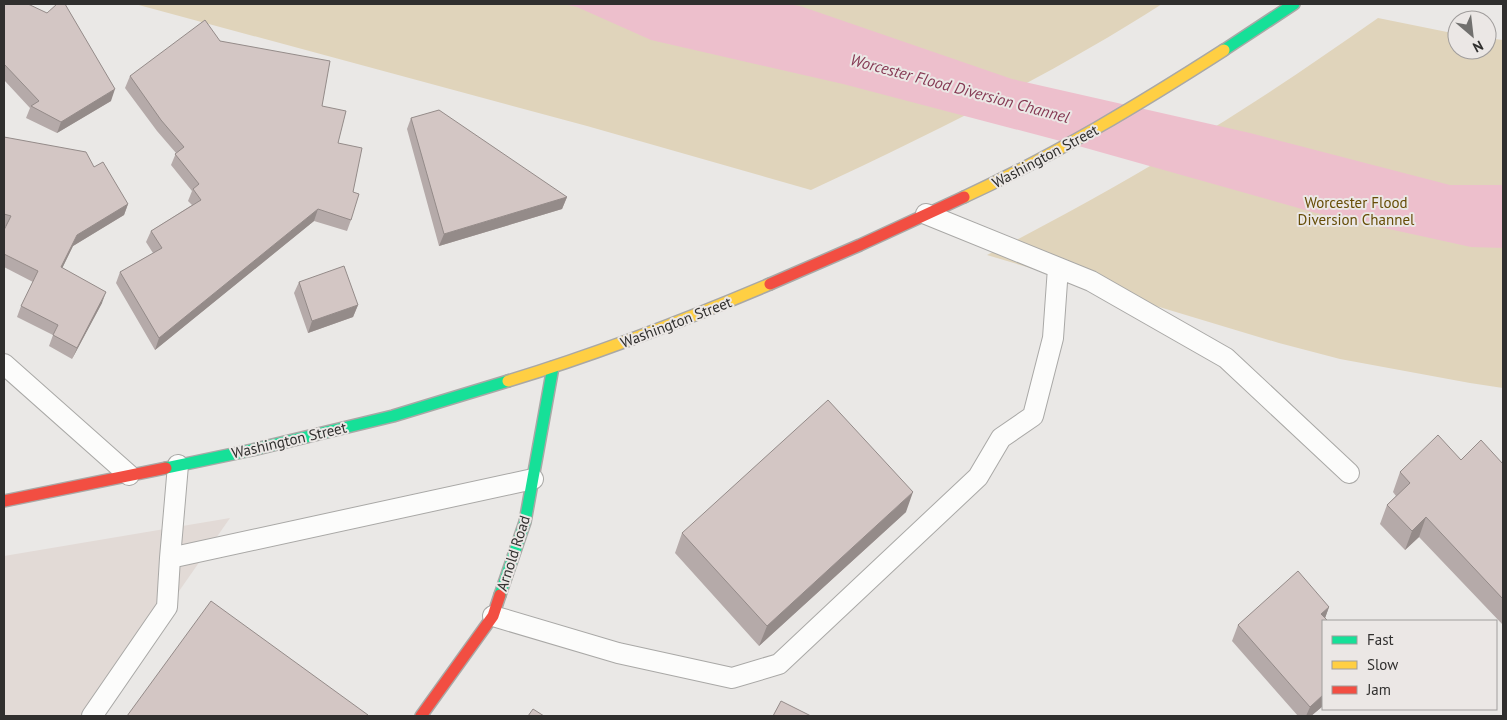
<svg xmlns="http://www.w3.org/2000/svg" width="1507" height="720" font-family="'PT Sans',sans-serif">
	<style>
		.built { fill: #e2dad6 }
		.green { fill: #e0d4bb }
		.water { fill: #edbfcc }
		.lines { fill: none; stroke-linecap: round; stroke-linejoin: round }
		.lane-casing { stroke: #a9a8a6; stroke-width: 22 }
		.fast-casing { stroke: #a9a8a6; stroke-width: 14 }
		.slow-casing { stroke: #a9a8a6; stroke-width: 14 }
		.jam-casing { stroke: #a9a8a6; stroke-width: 14 }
		.lane { stroke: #fcfcfb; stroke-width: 20 }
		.fast { stroke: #16e098; stroke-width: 11 }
		.slow { stroke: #ffcf43; stroke-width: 11 }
		.jam { stroke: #f24e42; stroke-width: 11 }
		.wall { fill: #b5aaa9 }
		.shaded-wall { fill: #948b89 }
		.building { fill: #d3c6c4; stroke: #948b89 }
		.labels { text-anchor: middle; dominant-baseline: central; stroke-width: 4; stroke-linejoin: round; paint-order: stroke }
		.street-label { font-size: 15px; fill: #302f2e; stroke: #ebe7e5 }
		.park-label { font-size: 15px; fill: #664d07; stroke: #ebe7e5 }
		.water-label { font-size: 16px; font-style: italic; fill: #853a54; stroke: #ebe7e5 }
	</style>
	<rect width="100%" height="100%" fill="#eae8e6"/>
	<path class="built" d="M230 518 92 716H4V556Z"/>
	<path class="green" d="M135 4H1162C1051 75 931 134 811 190L587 126Z
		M1378 18 1457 34V50H1487V38L1503 40V388L1470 383 1340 359 1279 343 987 255C1062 217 1136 176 1208 131 1266 96 1322 57 1378 18Z"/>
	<path class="water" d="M563 4H787L800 6 1012 79 1250 133 1450 185H1503V248L1471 247 1316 213 1068 143 843 84 651 40 577 7Z"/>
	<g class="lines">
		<defs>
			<path id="lane" d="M926 214 1091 281 1226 358 1349 473
				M4 364 129 475
				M178 465 170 558 533 479
				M493 616 618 653 732 678 779 664 978 477 1001 438 1033 416 1053 338 1058 268
				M92 716 167 607 170 558"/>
			<path id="fast" d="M1224 50 1294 4
				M166 468 252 450 393 416 508 381
				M500 595 525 522 553 367"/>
			<path id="slow" d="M964 197C1055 155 1140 104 1224 50
				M508 381C597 354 685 320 770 284"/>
			<path id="jam" d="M770 284 860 245 964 197
				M4 501 166 468
				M421 716 493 616 500 595"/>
		</defs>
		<use href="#lane" class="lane-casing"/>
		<use href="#fast" class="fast-casing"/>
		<use href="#slow" class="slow-casing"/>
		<use href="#jam" class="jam-casing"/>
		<use href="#lane" class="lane"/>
		<use href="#fast" class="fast"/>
		<use href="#slow" class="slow"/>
		<use href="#jam" class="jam"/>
	</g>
	<path class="wall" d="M4 4 111 101 57 133 26 118 30 108 4 80Z
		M220 41 322 106 338 143 353 192 351 220 347 231 314 221 155 350 116 283 120 272 153 253 146 242 151 231 192 205 188 201 192 191 171 165 176 153 157 131 125 88 130 76Z
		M411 118 567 197 562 209 439 246 407 129Z
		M4 137 94 167 128 204 124 215 73 246 62 268 102 303 72 359 49 346 53 335 17 317 21 306 33 282 4 267V231L6 226H4Z
		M299 282 358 305 353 317 308 333 294 293Z
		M1461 460 1503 464V625L1419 537 1405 550 1380 524 1387 505 1396 496 1393 492 1400 472Z
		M906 512 759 646 675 553 682 533Z
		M1329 607 1325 618 1323 621V706L1311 716H1298L1232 641 1238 625Z"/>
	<path class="shaded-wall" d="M115 89 111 101 57 133 61 122Z
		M567 197 562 209 439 246 444 234Z
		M128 204 124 215 73 246 57 279 61 267 77 235Z
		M318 209 314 221 155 350 159 338Z
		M106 292 102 303 72 359 77 348Z
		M358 305 353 317 308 333 312 321Z
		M913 492 906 512 759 646 767 626Z
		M1426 517 1419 537 1405 550 1412 531Z
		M1329 607 1324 621 1321 614Z
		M1323 695V706L1311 716H1306L1310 707Z"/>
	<path class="building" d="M4 4H28L47 13 57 4H65L115 89 61 122 31 106 39 101 4 64Z
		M205 20 220 41 330 61 322 106 346 111 338 143 362 148 353 192 359 194 351 220 318 209 159 338 120 272 162 248 151 231 201 200 193 189 199 184 175 154 184 147 161 120 130 76Z
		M439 110 567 197 444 234 411 118Z
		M4 137 86 152 94 167 103 162 128 204 77 235 61 267 106 292 77 348 53 335 58 325 21 306 38 271 4 254V230L11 216 4 214Z
		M344 266 358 305 312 321 299 282Z
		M828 400 913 492 767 626 682 533Z
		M1438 435 1461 460 1481 440 1503 464V599L1426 517 1412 531 1387 505 1410 483 1400 472Z
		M1298 571 1329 607 1321 614 1328 621H1323V695L1310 707 1238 625Z
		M211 601 368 715 366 716H127Z
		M781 701 811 716H773Z
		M533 709 544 716H528Z"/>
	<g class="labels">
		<g class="street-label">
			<text transform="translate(1045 156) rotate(-28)">Washington Street</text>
			<text transform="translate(676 322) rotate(-21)">Washington Street</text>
			<text transform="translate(289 440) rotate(-13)">Washington Street</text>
			<text transform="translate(513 553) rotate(-72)">Arnold Road</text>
		</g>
		<g class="park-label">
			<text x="1356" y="202">Worcester Flood<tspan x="1356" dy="17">Diversion Channel</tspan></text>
		</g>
		<g class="water-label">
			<text transform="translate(960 88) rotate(15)">Worcester Flood Diversion Channel</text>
		</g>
	</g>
	<rect width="1507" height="720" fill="none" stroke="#302f2e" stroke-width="10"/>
	<rect x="1322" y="620" width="175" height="90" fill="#ebe7e5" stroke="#a09d9c"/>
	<rect x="1332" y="636" width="25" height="8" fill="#16e098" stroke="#a09d9c"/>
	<text x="1367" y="645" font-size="15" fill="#302f2e">Fast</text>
	<rect x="1332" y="661" width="25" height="8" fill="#ffcf43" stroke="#a09d9c"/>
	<text x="1367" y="670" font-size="15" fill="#302f2e">Slow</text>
	<rect x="1332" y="686" width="25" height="8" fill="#f24e42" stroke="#a09d9c"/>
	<text x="1367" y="695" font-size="15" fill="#302f2e">Jam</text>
	<g transform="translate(1472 35) rotate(152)"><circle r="24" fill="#ebe7e5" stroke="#a09d9c"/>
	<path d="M0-4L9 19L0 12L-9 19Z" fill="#71706e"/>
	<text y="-8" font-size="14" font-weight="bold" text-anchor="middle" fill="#302f2e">N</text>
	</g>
</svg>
